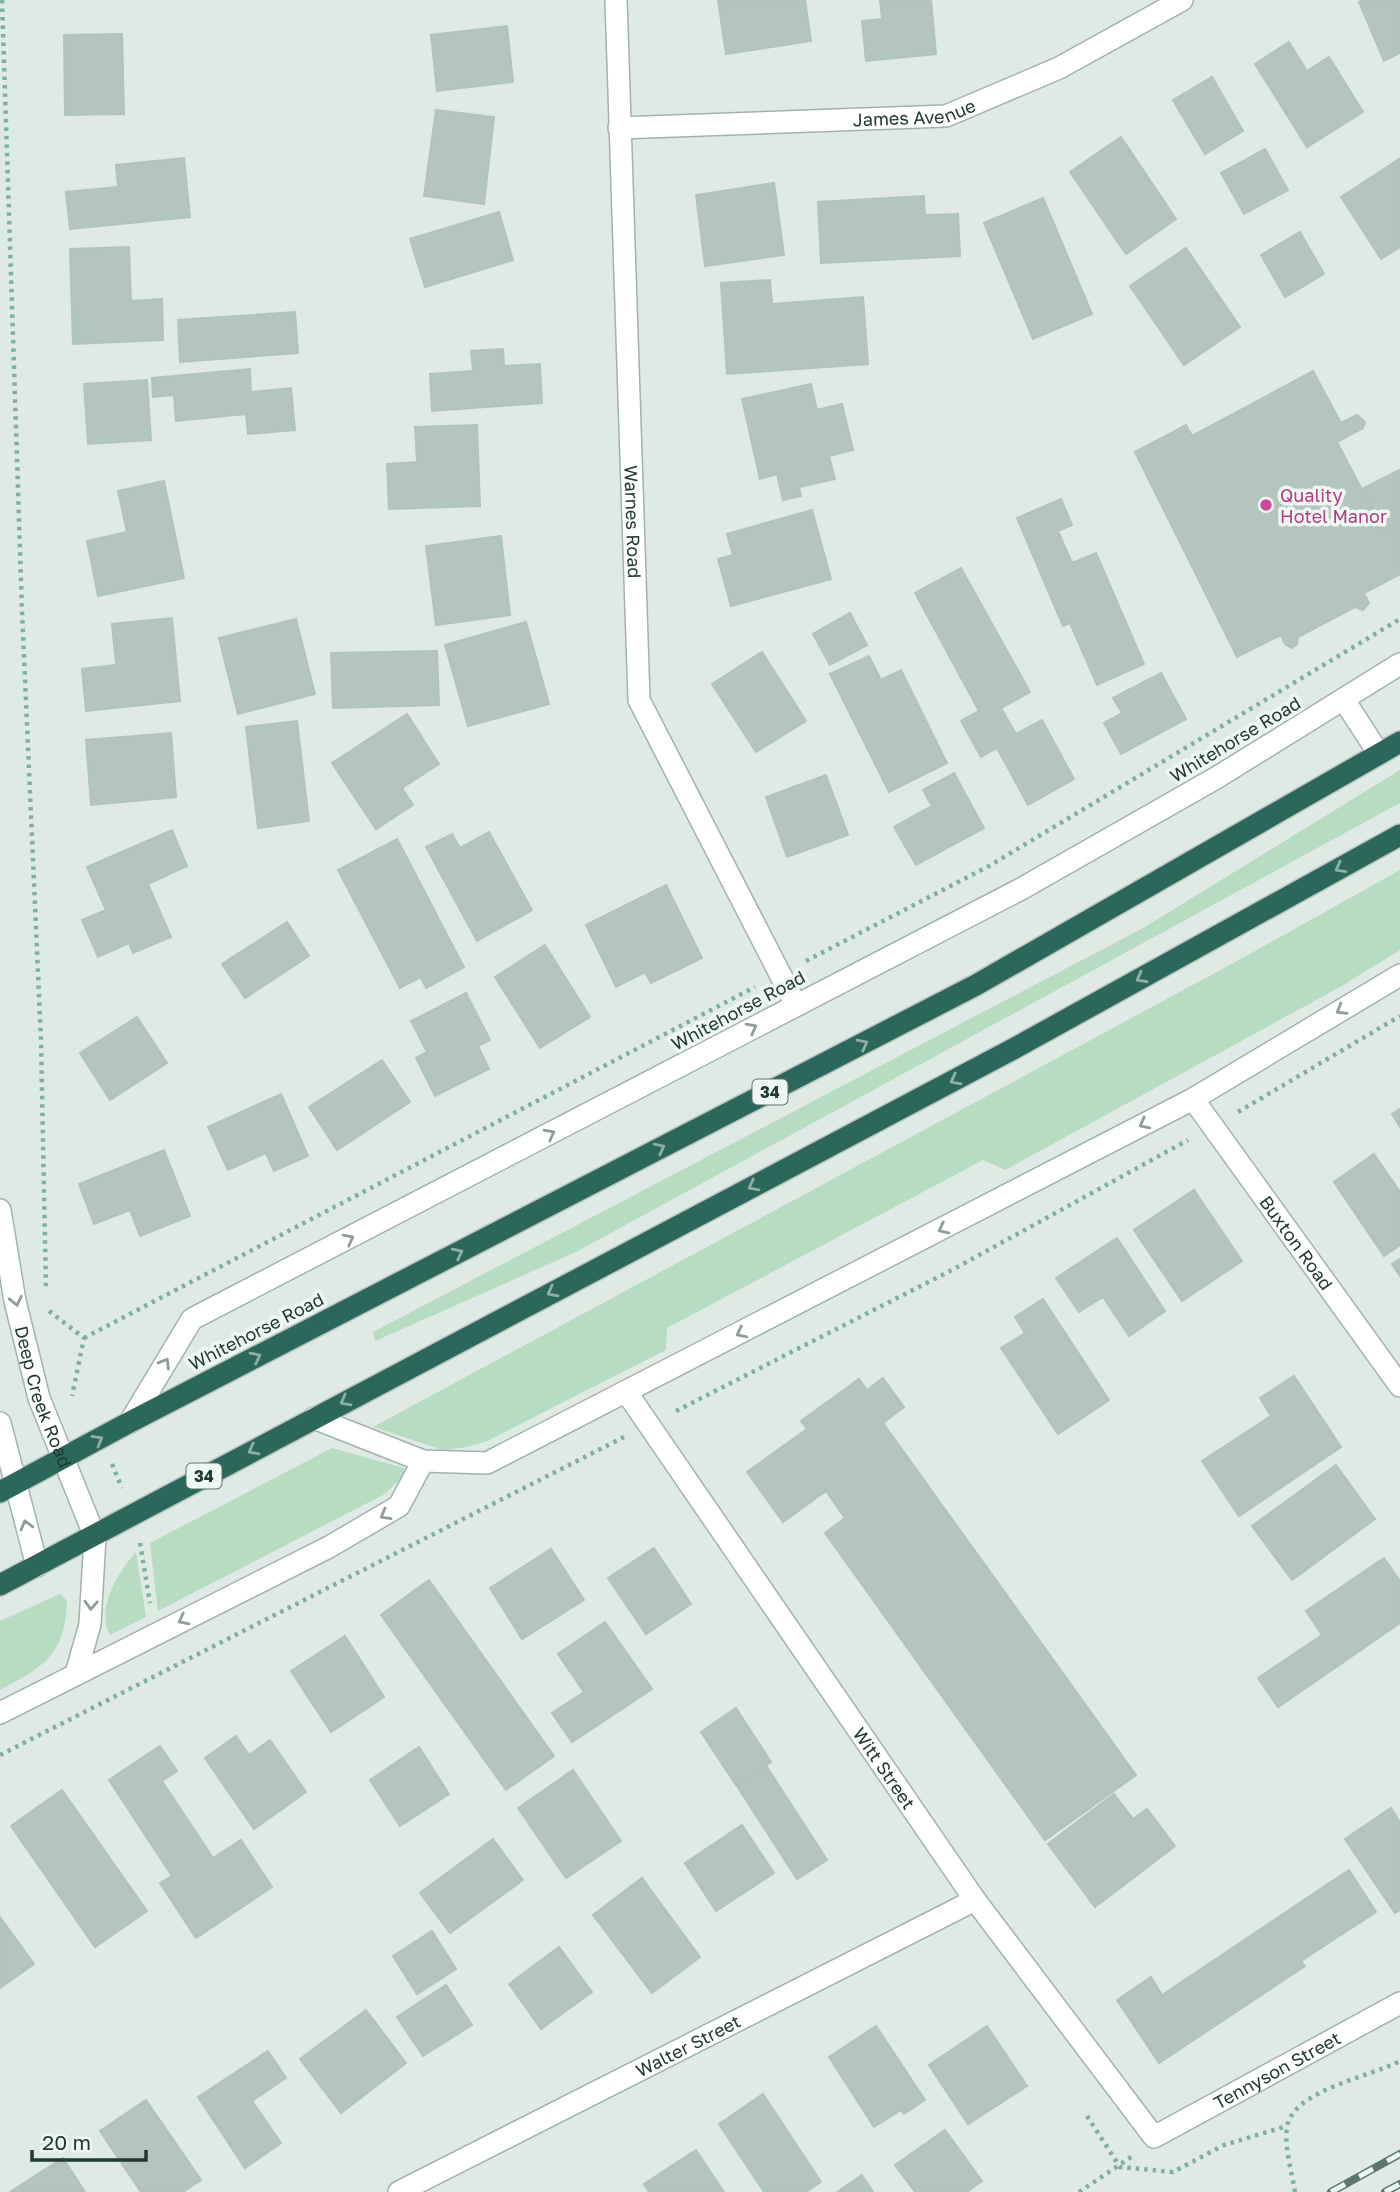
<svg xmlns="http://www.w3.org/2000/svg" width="1400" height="2192" font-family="'Golos Text',sans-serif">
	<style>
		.green { fill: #b7dcc1 }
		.building { fill: #b4c5be; stroke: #b1c4bc; stroke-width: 2 }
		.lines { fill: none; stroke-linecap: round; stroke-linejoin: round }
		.lane-casing { stroke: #a2b2ac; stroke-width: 24 }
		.street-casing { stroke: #a2b2ac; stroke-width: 24 }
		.secondary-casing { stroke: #9eb6ad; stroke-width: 24 }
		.highway-casing { stroke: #bcc4c2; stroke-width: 24 }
		.path { stroke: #7fafa0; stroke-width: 4.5; stroke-dasharray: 3.5 5; stroke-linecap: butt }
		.lane { stroke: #fff; stroke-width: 21 }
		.street { stroke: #fff; stroke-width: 21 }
		.secondary { stroke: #fff; stroke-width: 21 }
		.highway { stroke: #2b675b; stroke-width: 21 }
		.rail-casing { stroke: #5a766f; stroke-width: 8 }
		.rail { stroke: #eff7f3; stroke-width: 5; stroke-dasharray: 16; stroke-linecap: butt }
		.oneway { stroke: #8dafa7 }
		.oneway2 { stroke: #909c99 }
		.hotel-dot { fill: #d1479c; stroke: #eff7f3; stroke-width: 2.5 }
		.labels { text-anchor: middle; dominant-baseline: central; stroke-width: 7; stroke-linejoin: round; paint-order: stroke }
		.shield { fill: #eff7f3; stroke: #5e736d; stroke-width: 2 }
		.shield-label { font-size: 16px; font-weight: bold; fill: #203a33 }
		.street-label { font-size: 18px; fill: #203a33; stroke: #eff7f3 }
		.hotel-label { font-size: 18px; fill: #b23c85; stroke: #eff7f3; text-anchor: start }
	</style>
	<rect width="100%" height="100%" fill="#dfeae5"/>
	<path class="green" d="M1400 770V803L576 1252 375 1341 373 1332 1145 927Z
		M1400 870V950L1340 987 1005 1170 983 1160 667 1328 666 1350 487 1441 467 1447 443 1450 373 1427 1239 960Z
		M332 1448 404 1468V1476L383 1495 158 1611 150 1543Z
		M136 1552 146 1617 110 1635C95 1609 119 1571 136 1552Z
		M60 1594 67 1601C65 1655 45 1666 0 1690V1621Z"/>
	<path class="building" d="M718 0H805L811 41 726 54Z
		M880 0H931L936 54 866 61 862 21 882 19Z
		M1364 0H1400V53L1384 61 1359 2Z
		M507 26 513 82 437 91 431 35Z
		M122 34 124 114 65 115 64 35Z
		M1289 42 1307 71 1329 57 1363 112 1307 147 1255 64Z
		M1212 77 1243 131 1205 154 1173 100Z
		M436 110 494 117 484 204 424 196Z
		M1121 137 1176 219 1126 254 1070 172Z
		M1265 149 1288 190 1244 214 1221 173Z
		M184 158 190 217 70 229 66 192 118 187 116 165Z
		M1399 159 1400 247 1381 259 1341 197Z
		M774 183 784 255 705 266 696 195Z
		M924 196 925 215 958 214 960 256 821 263 818 202Z
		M1043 198 1092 314 1033 339 984 223Z
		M499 212 513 260 425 287 410 239Z
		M1300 232 1324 274 1285 297 1261 255Z
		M129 247 131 301 162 299 163 340 73 344 70 249Z
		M1186 248 1240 327 1184 365 1130 286Z
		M770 280 772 304 863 297 868 364 727 374 721 283Z
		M295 312 298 353 180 362 178 320Z
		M503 349 504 366 540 364 542 403 432 411 430 374 473 371 471 351Z
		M250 369 251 392 291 388 295 430 248 434 246 414 176 421 174 395 153 397 152 378Z
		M1313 371 1341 423 1357 415 1365 422 1363 428 1337 442 1383 530 1400 522V574L1364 593 1369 603 1363 610 1355 607 1298 637 1297 644 1292 648 1285 644 1281 635 1237 657 1135 452 1186 425 1192 436Z
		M147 380 151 440 88 444 84 384Z
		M811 384 817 410 842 404 853 450 829 456 835 479 799 487 801 496 783 500 777 474 760 479 742 399Z
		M477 425 480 506 389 509 387 464 417 462 415 427Z
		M1399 470 1400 522 1383 530 1362 489Z
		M164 481 184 578 98 596 87 541 127 532 118 491Z
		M1061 499 1072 525 1058 531 1072 563 1096 553 1144 664 1097 685 1070 623 1063 626 1017 518Z
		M812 510 831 579 731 606 718 559 733 555 727 534Z
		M501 536 510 615 436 625 426 546Z
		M961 568 1030 692 1001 708 1016 734 1042 720 1074 779 1028 805 997 748 981 757 961 721 979 711 915 593Z
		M850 613 867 645 830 665 813 634Z
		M172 618 180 701 86 711 82 669 116 665 112 624Z
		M296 619 315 694 238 714 219 638Z
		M526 622 549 704 468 726 445 645Z
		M437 651 439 705 333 708 331 653Z
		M762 652 806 721 756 752 712 684Z
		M869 656 881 680 901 670 947 763 889 792 830 674Z
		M1161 673 1186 719 1121 754 1104 723 1122 713 1113 698Z
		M407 714 439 764 402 788 413 805 376 829 332 763Z
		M297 721 309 821 258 828 246 727Z
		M171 733 176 797 91 805 86 740Z
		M954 773 984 828 916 865 894 827 932 806 923 790Z
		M826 775 848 835 787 857 766 797Z
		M172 830 187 866 148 884 171 937 133 953 129 943 98 957 82 920 106 910 87 867Z
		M489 832 532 910 477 941 426 847 452 834 460 848Z
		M397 839 464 967 426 988 421 977 400 988 338 870Z
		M666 885 702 958 651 983 645 972 616 987 586 925Z
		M287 922 309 956 245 998 222 964Z
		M545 945 590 1017 540 1048 495 977Z
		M466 993 490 1040 478 1046 489 1069 435 1096 416 1058 427 1052 411 1021Z
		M137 1017 167 1063 110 1100 80 1053Z
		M382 1060 410 1102 337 1150 309 1107Z
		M281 1094 308 1156 274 1171 266 1153 228 1170 208 1127Z
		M1400 1109V1127L1392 1114Z
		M164 1150 190 1216 140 1236 130 1210 94 1224 79 1184Z
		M1374 1154 1400 1192V1245L1384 1256 1334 1182Z
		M1194 1190 1242 1261 1182 1301 1134 1230Z
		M1117 1238 1165 1311 1129 1336 1103 1297 1079 1312 1056 1278Z
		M1400 1259V1276L1392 1264Z
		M1043 1299 1109 1400 1058 1434 1001 1348 1025 1333 1015 1317Z
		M1294 1376 1341 1447 1239 1516 1202 1461 1271 1416 1260 1398Z
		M883 1378 904 1407 883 1423 1136 1775 1045 1840 825 1533 845 1518 826 1491 783 1522 747 1472 807 1429 801 1421 859 1379 867 1390Z
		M1336 1465 1375 1519 1292 1580 1252 1526Z
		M654 1548 691 1604 646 1634 608 1578Z
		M551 1549 584 1600 522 1639 490 1588Z
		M1384 1558 1400 1581V1623L1278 1707 1258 1678 1322 1635 1306 1611Z
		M429 1580 554 1756 506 1790 381 1615Z
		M605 1622 652 1689 572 1742 552 1713 584 1692 558 1654Z
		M345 1636 384 1697 331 1732 291 1671Z
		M736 1708 771 1762 736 1785 701 1732Z
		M236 1736 249 1755 270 1740 306 1792 254 1829 205 1758Z
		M160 1746 177 1771 162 1781 213 1858 241 1840 272 1887 196 1938 160 1883 172 1876 109 1780Z
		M419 1747 449 1794 400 1826 370 1780Z
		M767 1767 827 1860 797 1879 737 1786Z
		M573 1770 621 1841 566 1878 518 1808Z
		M62 1790 147 1911 95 1947 11 1826Z
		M1114 1794 1133 1819 1147 1809 1175 1846 1095 1907 1048 1844Z
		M1391 1808 1400 1822V1910L1395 1913 1345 1839Z
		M742 1825 774 1873 716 1911 685 1863Z
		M493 1839 523 1880 450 1933 420 1893Z
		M1349 1870 1376 1912 1301 1961 1305 1966 1159 2063 1117 2000 1151 1977 1162 1995Z
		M642 1878 700 1957 652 1993 593 1915Z
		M0 1917 34 1964 0 1988Z
		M432 1931 456 1969 417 1994 393 1956Z
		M559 1947 592 1992 541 2029 509 1984Z
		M446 1985 472 2025 423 2056 397 2017Z
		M366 2010 406 2063 341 2113 300 2059Z
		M876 2026 925 2100 904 2114 901 2110 874 2127 829 2057Z
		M987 2026 1027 2086 968 2124 929 2065Z
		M268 2051 286 2078 252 2101 281 2143 245 2168 198 2097Z
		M763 2094 821 2182 806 2192H764L719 2124Z
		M146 2100 201 2180 183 2192H141L100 2131Z
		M945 2130 982 2181 967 2192H915L895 2165Z
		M696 2150 724 2192H649L644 2184Z
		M63 2158 85 2192H10Z
		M862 2175 873 2192H837Z"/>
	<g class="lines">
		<defs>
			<path id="lane" d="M1344 700 1379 754"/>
			<g id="street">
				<path id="s1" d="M616 0 639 700 796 1005"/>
				<path id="s2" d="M619 128 946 116 1059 68 1182 0"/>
				<path id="s3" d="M1193 1099 1400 1386"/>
				<path id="s4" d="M627 1393 975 1900 1154 2137 1400 2003"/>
				<path d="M314 1418 423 1461 487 1463 1193 1099 1400 975"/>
				<path d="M130 1422 192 1319 1021 889 1216 778 1400 664"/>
				<path d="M76 1674 90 1624 95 1537"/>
				<path d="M0 1713 329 1547 399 1506 423 1461"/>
				<path id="s5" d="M399 2192 975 1900"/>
			</g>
			<g id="secondary">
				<path id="s6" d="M0 1210 15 1301 39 1398 95 1537"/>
				<path d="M0 1423 37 1566"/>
			</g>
			<path id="highway" d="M0 1492 130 1422 976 985 1400 742
				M0 1585 1015 1048 1400 835"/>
		</defs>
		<use href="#lane" class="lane-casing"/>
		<use href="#street" class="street-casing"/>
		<use href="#secondary" class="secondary-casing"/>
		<use href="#highway" class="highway-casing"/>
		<path class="path" d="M2 0 22 611 41 1041 46 1289
			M806 961 989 866 1400 619
			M1238 1112 1400 1016
			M49 1311 84 1338 72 1396
			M84 1338 755 987
			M676 1411 952 1270 1188 1140
			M112 1464 122 1488
			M140 1543 150 1603
			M0 1755 624 1437
			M1087 2116 1120 2167 1173 2172 1224 2145 1287 2126
			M1079 2192 1134 2155
			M1295 2192C1292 2172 1284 2148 1287 2127 1293 2090 1370 2077 1400 2061"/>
		<use href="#lane" class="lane"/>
		<use href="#street" class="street"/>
		<use href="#secondary" class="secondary"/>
		<use href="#highway" class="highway"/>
		<defs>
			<path id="rail" d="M1331 2192 1400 2154
				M1385 2192 1400 2184"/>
		</defs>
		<use href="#rail" class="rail-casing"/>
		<use href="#rail" class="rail"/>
	</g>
	<defs><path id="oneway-chevron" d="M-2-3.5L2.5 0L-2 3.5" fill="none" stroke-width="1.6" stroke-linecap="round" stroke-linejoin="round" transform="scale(1.75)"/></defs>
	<g class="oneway">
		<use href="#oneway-chevron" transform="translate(1340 868) rotate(151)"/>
		<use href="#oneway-chevron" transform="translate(1141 978) rotate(151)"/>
		<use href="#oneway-chevron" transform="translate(863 1044) rotate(-27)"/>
		<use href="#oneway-chevron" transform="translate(955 1080) rotate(152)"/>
		<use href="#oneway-chevron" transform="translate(660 1148) rotate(-27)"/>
		<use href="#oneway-chevron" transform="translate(753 1186) rotate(152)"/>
		<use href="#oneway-chevron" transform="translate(458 1253) rotate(-27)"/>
		<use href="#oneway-chevron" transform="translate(552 1292) rotate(152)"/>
		<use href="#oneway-chevron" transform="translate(256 1357) rotate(-27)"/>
		<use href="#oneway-chevron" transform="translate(345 1401) rotate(152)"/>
		<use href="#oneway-chevron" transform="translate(98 1440) rotate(-30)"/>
		<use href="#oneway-chevron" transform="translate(253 1450) rotate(152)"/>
	</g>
	<g class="oneway2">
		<use href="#oneway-chevron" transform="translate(1341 1010) rotate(149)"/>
		<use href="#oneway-chevron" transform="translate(752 1028) rotate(-28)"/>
		<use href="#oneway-chevron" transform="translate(1144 1124) rotate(153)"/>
		<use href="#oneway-chevron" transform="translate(550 1134) rotate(-28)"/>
		<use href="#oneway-chevron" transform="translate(943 1229) rotate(153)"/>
		<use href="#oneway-chevron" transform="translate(349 1239) rotate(-27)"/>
		<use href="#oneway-chevron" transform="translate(16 1301) rotate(78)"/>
		<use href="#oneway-chevron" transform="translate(741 1333) rotate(153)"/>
		<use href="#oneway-chevron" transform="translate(165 1363) rotate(-59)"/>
		<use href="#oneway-chevron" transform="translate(385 1515) rotate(150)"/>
		<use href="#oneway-chevron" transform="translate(26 1525) rotate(-105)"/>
		<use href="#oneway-chevron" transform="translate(91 1605) rotate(93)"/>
		<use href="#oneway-chevron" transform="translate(183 1620) rotate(153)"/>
	</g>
	<circle class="hotel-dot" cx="1266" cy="505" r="7"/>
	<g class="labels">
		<g class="shield">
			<rect x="752.5" y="1079.5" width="35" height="25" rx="5"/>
			<rect x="186.5" y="1463.5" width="35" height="25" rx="5"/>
		</g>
		<g class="shield-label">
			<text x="770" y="1092">34</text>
			<text x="204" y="1476">34</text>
		</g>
		<g class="street-label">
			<text stroke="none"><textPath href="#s2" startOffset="296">James Avenue</textPath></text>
			<text stroke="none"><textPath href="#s1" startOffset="522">Warnes Road</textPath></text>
			<text transform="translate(1235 739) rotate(-31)">Whitehorse Road</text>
			<text transform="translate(738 1010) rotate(-28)">Whitehorse Road</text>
			<text stroke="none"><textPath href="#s3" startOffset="177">Buxton Road</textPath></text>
			<text transform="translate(256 1331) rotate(-27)">Whitehorse Road</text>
			<text stroke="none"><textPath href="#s6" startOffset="192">Deep Creek Road</textPath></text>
			<text stroke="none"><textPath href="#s4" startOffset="455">Witt Street</textPath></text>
			<text stroke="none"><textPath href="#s5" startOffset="324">Walter Street</textPath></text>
			<text stroke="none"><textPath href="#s4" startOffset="1052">Tennyson Street</textPath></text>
		</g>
		<g class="hotel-label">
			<text x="1280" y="495">Quality<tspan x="1280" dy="21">Hotel Manor</tspan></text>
		</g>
	</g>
	<path d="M32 2150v10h114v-10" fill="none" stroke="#203a33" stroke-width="3.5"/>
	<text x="42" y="2150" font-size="21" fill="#203a33" stroke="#eff7f3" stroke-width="5" paint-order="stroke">20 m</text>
</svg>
